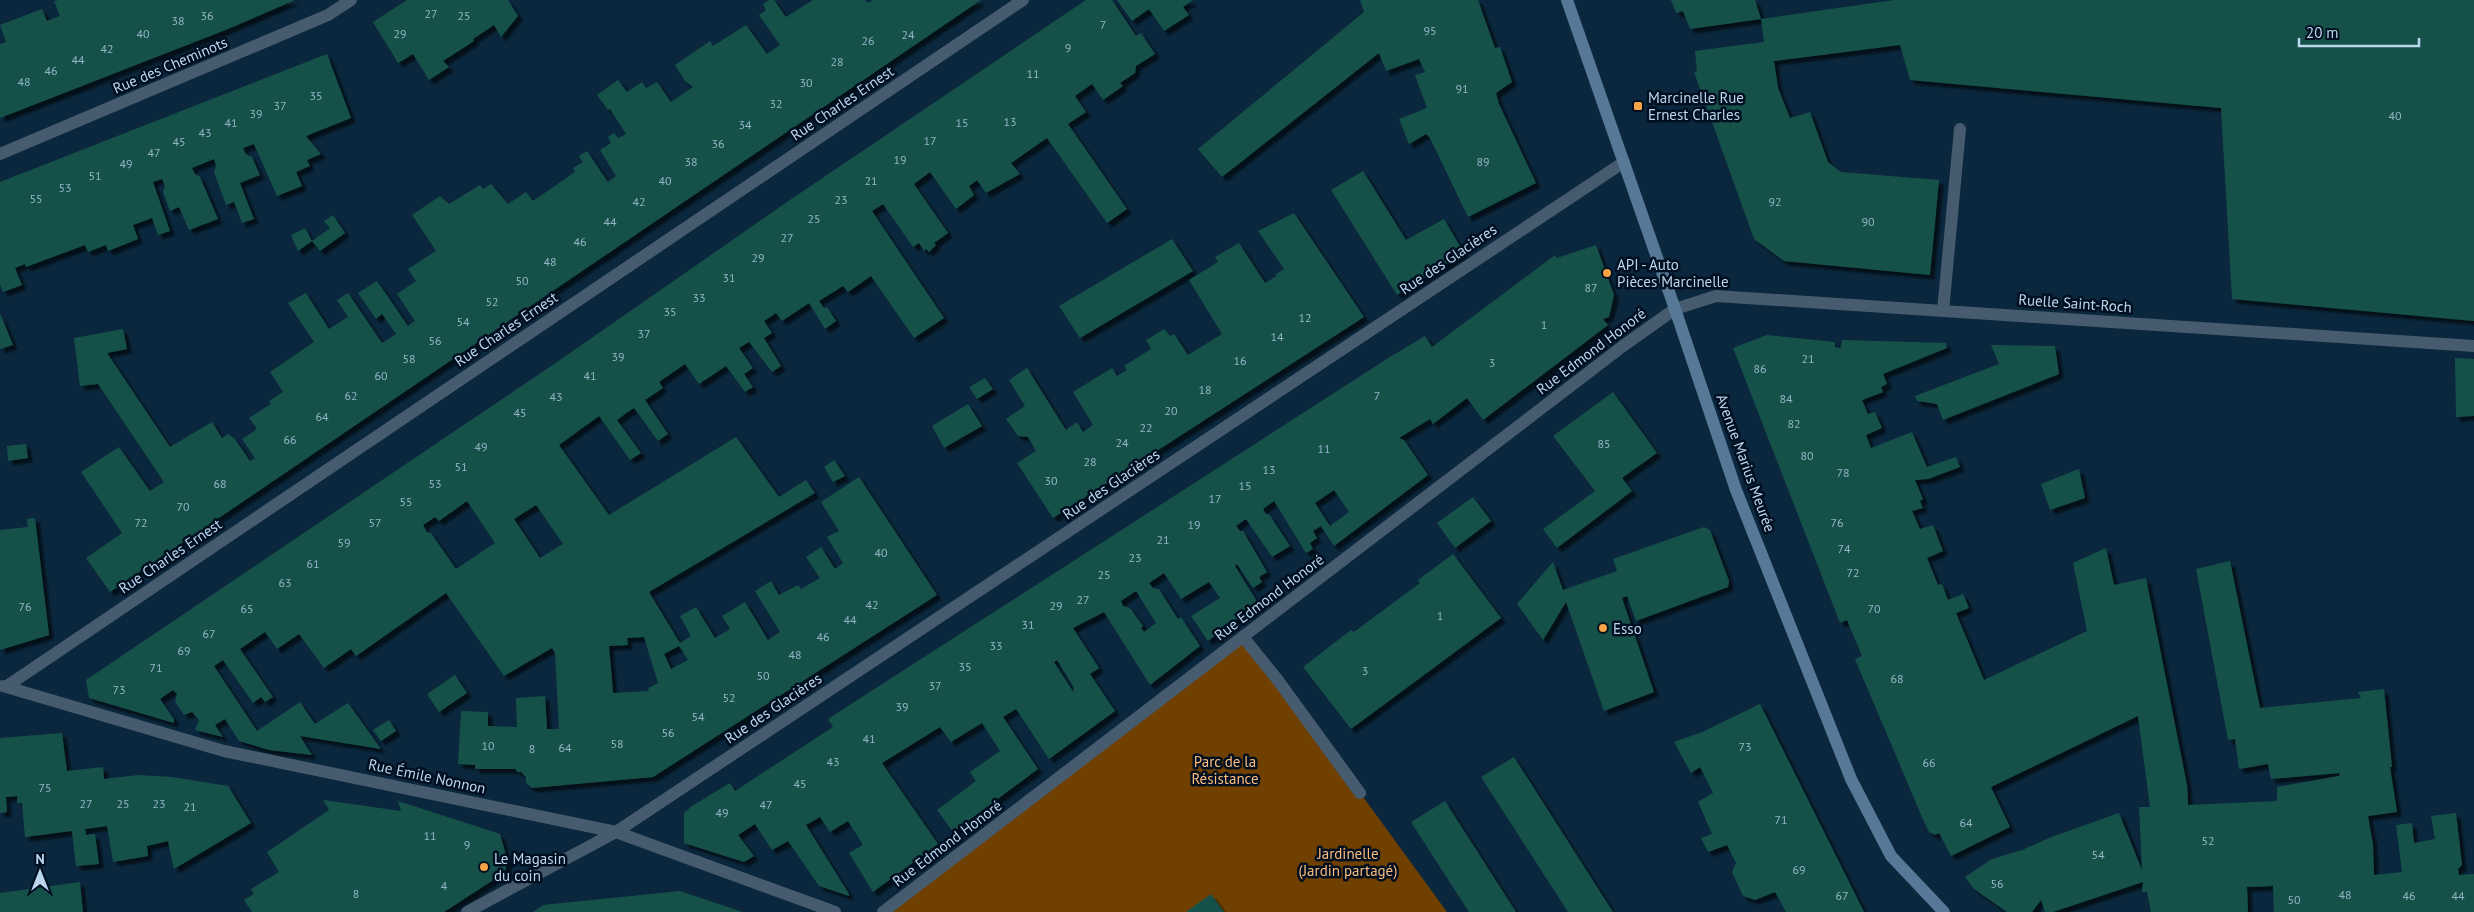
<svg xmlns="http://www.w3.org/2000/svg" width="2474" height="912" font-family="'PT Sans',sans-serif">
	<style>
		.green { fill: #704000 }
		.building { fill: #16514a; fill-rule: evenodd; filter: url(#shadow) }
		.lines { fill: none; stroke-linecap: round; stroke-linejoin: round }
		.lane { stroke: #465b6e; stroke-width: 12 }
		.street { stroke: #465b6e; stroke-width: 12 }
		.secondary { stroke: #577997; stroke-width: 12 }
		.poi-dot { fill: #f6a247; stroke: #000f20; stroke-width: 2 }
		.labels { text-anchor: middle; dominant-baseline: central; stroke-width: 5; stroke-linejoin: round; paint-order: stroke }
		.number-label { font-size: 12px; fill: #92b5c6 }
		.street-label { font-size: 15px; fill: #bbd6ef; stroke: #000f20 }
		.poi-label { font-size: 15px; fill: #bbd6ef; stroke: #000f20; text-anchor: start }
		.park-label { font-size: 15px; fill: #fcbd7e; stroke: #000f20 }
	</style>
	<defs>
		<filter id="shadow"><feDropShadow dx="4.5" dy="4.5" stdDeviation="1" flood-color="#0009"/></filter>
	</defs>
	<rect width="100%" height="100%" fill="#0a273d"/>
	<path class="green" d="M1243 637 1277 679 1447 912H883Z"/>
	<path class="building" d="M58 0H295L228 29 0 118V44L6 42 0 25 42 9 47 21 60 16 54 1Z
		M407 0H508L518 16 501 37 494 25 473 39 474 41 443 61 449 67 429 80 413 54 398 63 373 22Z
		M769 0H774L786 17 813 0H865L868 3 873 0H981L110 592 86 558 122 533 81 472 119 447 150 491 164 482 98 384 80 386 74 338 123 329 127 349 107 353 170 447 212 422 222 438 228 434 235 439 250 461 255 458 242 439 257 429 249 418 271 404 269 401 283 392 270 372 314 342 288 303 306 293 329 329 348 317 337 300 348 293 382 343 396 334 382 314 376 319 358 293 377 281 408 326 415 321 397 294 416 281 408 269 436 251 412 215 440 196 449 204 480 185 483 189 491 184 508 204 526 192 533 201 575 172 573 168 583 162 579 156 587 151 608 182 616 176 600 150 611 143 608 137 614 133 618 138 626 134 610 109 608 110 597 95 618 80 627 92 642 82 646 88 657 82 671 102 693 87 685 81 675 65 710 41 713 46 746 25 767 54 780 45 759 15 766 10 763 4Z
		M1086 0H1112L1136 36 1141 33 1155 54 1136 66 1135 73 1120 83 1123 86 1103 100 1092 84 1075 96 1086 112 1068 124 1127 209 1107 223 1047 138 1011 163 1020 174 986 193 977 180 969 186 974 195 956 209 930 172 914 184 948 233 934 243 936 245 929 252 926 249 924 251 919 243 913 247 883 204 872 211 944 318 914 338 871 276 848 292 843 286 819 301 824 308 827 307 836 321 825 329 809 303 782 321 776 313 764 321 772 333 764 338 781 366 772 372 749 342 739 348 753 368 744 374 753 387 745 392 726 366 699 384 685 364 659 382 663 388 645 400 668 434 658 441 634 408 625 414 617 420 641 453 630 460 599 416 559 445 609 515 736 437 779 497 806 480 815 493 649 592 680 643 691 636 680 616 696 607 715 638 730 629 722 616 745 602 768 640 780 632 755 591 771 581 779 595 798 585 801 589 820 578 806 557 821 547 835 569 843 563 827 537 839 531 821 502 859 477 937 595 653 777 532 788 526 783V777L521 772H517L516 769H475V765L458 764 461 711 488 712V726L517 727 516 698 545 696 547 729H559L555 653 552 648 504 676 446 593 356 656 351 649 324 668 299 634 277 649 265 632 240 649 273 697 265 702 261 697 253 703 223 660 214 666 257 731 300 702 315 724 348 703 381 749 300 736 312 755 269 750 239 741 225 719 215 725 223 737 195 730 199 720 192 712 184 715 175 702 177 694 173 690 160 699 174 719V723L89 698 86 680 560 360 787 202ZM467 501 495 543 456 569 431 533 427 532 423 525 435 517 439 521ZM536 505 563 544 540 558 514 519ZM644 637 658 683 648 688 649 691 613 693 609 646 628 645 627 638ZM679 646 688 660 671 669 664 654Z
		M1117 0H1193L1183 7 1189 15 1164 31 1149 9 1132 21Z
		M1360 0H1478L1495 48 1500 47 1512 82 1496 93 1499 104 1536 183 1468 217 1430 138 1426 134 1409 144 1399 119 1427 108 1415 75 1425 72 1419 59 1386 71 1379 53 1222 177 1198 149 1364 12Z
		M1671 0H1755L1761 19 1894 0H2474V321L2232 299 2221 108 1910 80 1900 45 1774 61 1778 88 1790 118 1810 112 1828 162 1841 172 1939 180 1930 275 1784 261 1754 239 1694 72 1697 71 1695 51 1764 42 1761 19 1690 29 1683 11 1676 13Z
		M327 54 351 118 306 136 321 154 307 160 310 166 296 172 302 186 277 196 254 144 243 148 246 154 252 157 260 175 240 183 254 219 242 223 234 202 226 205 214 172 216 166 214 159 192 168 195 174 200 177 218 219 189 230 179 207 170 211 163 192 165 186 162 179 153 182 170 231 158 235 152 218 133 225 138 239 108 251 106 245 88 252 85 245 26 267 25 264 15 268 22 285 3 292 0 284V182Z
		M1363 171 1406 240 1444 219 1464 253 1397 295 1331 190Z
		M1294 213 1364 317 1053 518 1017 463 1036 451 1028 437 1018 436 1006 419 1025 406 1009 380 1027 368 1066 430 1077 422 1083 432 1093 425 1073 392 1112 368 1117 376 1127 370 1124 366 1151 349 1146 340 1164 329 1170 336 1174 334 1188 355 1222 334 1189 280 1218 262 1215 257 1239 243 1265 283 1277 276 1275 275 1284 269 1258 231Z
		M333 215 345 233 320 251 312 241 330 228 324 221Z
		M305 228 312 241 298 251 291 235Z
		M1172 239 1193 271 1080 338 1059 306Z
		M1596 245 1614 295 1609 317 1603 319 1608 325 1483 420 1467 398 1433 424 1430 419 1399 438 1404 440 1428 475 1334 546 1321 526 1313 531 1317 538 1310 543 1313 549 1306 553 1274 501 1263 509 1266 514H1269L1290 546 1272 557 1246 519 1236 526 1240 531H1243L1267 572 1259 577 1262 582 1253 588 1237 564 1235 566 1258 603 1208 641 1191 616 1220 598 1209 582 1181 599 1164 573 1149 583 1153 588 1159 589 1178 619 1181 617 1200 646 1150 685 1104 612 1073 628 1099 668 1090 674 1115 711 1049 759 1016 709 1003 717 1038 769 953 832 937 810 976 781 970 772 1000 751 982 723 951 742 940 727 882 763 938 844 873 892 849 853 863 845 848 821 830 832 820 817 806 825 849 894V896L819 886 788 841 772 850 755 824 738 835 754 856 744 862 684 843V813L692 806 730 783 735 791 833 727 828 719 1390 357 1425 336 1432 347 1555 255 1557 258ZM1334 490 1349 512 1330 526 1315 503ZM1136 591 1156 623 1144 632 1141 628 1143 626 1130 608 1123 606 1121 601ZM1057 660 1073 686 1074 693 1054 662Z
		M0 313 13 345 0 349Z
		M1767 335 1835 342V347L1841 348 1842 340 1946 343 1947 348 1883 374 1887 384 1881 387 1883 392 1862 400 1868 414 1875 412 1882 428 1866 435 1871 448 1912 432 1927 467 1956 457 1960 467 1928 479 1915 480 1923 499 1920 501 1923 508 1912 511 1920 529 1933 525 1943 551 1927 558 1938 585 1942 584 1948 600 1963 594 1969 608 1956 613 1984 680 2087 631 2073 563 2106 548 2114 585 2146 578 2187 785 2188 805 2277 801V787L2339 776 2340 773 2271 779 2268 764 2239 769 2235 739 2228 740 2196 569 2230 561 2260 708 2361 698 2358 692 2384 689 2392 767H2390L2397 812 2368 816 2373 845 2374 875 2402 872 2396 825 2412 823 2414 843 2435 839 2431 816 2456 813 2462 865 2458 869 2459 875 2474 874V912H2274L2273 886 2247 887 2248 912H2151L2147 892H2142L2143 882 2053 912H2045L2041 900 2032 912H2007L1974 889 1965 877 1992 859 2022 850 2054 836 2119 813 2142 870 2139 807H2150L2138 716 1991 787 2010 827 1951 856 1939 833 1935 835 1929 832 1922 817 1855 659 1862 656 1847 620 1840 623 1733 348Z
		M1991 345 2055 346 2059 374 1943 420 1937 404 1917 401 1915 396 1999 364Z
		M2455 358 2474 359V416L2456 417Z
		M985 378 993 389 977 399 969 387Z
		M1613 392 1657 453 1622 478 1632 491 1557 548 1543 529 1595 491 1553 436Z
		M968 404 982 426 944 448 932 426Z
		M26 444 28 458 8 461 7 446Z
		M834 460 845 476 833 482 824 467Z
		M2079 469 2085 498 2050 510 2041 484Z
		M1473 497 1491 521 1455 548 1437 523Z
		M35 518 49 635 0 650V530L28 527 27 519Z
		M1704 527 1710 530 1729 581 1728 587 1636 621 1627 596 1622 598 1654 692 1604 711 1566 602 1543 640 1517 604 1553 562 1563 590 1617 571 1613 559Z
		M1453 554 1501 618 1351 729 1303 667 1351 630 1354 632 1420 583 1418 580Z
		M455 675 467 693 439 712 427 694Z
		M1760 704 1864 912H1786L1775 892 1755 900 1743 896 1732 872 1736 863 1727 845 1708 852 1701 838 1712 834 1698 802 1713 793 1700 767 1691 773 1674 742 1702 732Z
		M389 720 396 731 381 741 373 730Z
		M62 733 67 771 103 767 104 779 138 775 172 777 228 786 251 823 174 869 168 841 147 846 148 856 113 862 107 826 85 829 86 835 95 834 99 864 76 866 72 831 25 837 22 803H17V796L6 797 7 812 0 813V738Z
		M1514 757 1613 912H1568L1481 777Z
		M323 800 401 811 398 801 500 834 508 862 504 873 444 912H252L244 900 254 894 251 889 279 872 267 852 329 810Z
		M1445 801 1516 912H1469L1411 822Z
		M80 882 83 912H0V893Z
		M680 891 743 912H533L543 905Z
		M1211 894 1224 912H1186Z"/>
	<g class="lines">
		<path class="lane" d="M1675 309 1716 296 2474 346
			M1943 311 1960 129
			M1243 637 1277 679 1360 793"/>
		<path class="street" d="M0 154 328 15 351 0
			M3 686 224 751 616 832 835 912
			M7 686 1023 0
			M467 912 616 832 1624 162
			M883 912 1623 346 1675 309"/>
		<path class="secondary" d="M1567 0 1675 309 1736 490 1851 779 1891 856 1944 912"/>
	</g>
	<g class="poi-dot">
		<rect x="1633" y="101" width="10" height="10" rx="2.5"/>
		<circle cx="1607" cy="273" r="5"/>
		<circle cx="1603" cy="628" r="5"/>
		<circle cx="484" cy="867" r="5"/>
	</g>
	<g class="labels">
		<g class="number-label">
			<text x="431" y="13">27</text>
			<text x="207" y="15">36</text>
			<text x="464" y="15">25</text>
			<text x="178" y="20">38</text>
			<text x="1103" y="24">7</text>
			<text x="1430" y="30">95</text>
			<text x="143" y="33">40</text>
			<text x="400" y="33">29</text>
			<text x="908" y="34">24</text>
			<text x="868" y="40">26</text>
			<text x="1068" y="47">9</text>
			<text x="107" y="48">42</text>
			<text x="78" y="59">44</text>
			<text x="837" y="61">28</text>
			<text x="51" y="70">46</text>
			<text x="1033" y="73">11</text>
			<text x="24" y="81">48</text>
			<text x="806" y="82">30</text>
			<text x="1462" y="88">91</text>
			<text x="316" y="95">35</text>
			<text x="776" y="103">32</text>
			<text x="280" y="105">37</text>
			<text x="256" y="113">39</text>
			<text x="2395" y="115">40</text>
			<text x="1010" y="121">13</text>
			<text x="231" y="122">41</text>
			<text x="962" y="122">15</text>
			<text x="745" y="124">34</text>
			<text x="205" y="132">43</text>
			<text x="930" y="140">17</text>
			<text x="179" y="141">45</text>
			<text x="718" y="143">36</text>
			<text x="154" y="152">47</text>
			<text x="900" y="159">19</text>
			<text x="691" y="161">38</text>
			<text x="1483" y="161">89</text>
			<text x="126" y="163">49</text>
			<text x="95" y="175">51</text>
			<text x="665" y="180">40</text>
			<text x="871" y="180">21</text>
			<text x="65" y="187">53</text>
			<text x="36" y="198">55</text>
			<text x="841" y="199">23</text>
			<text x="639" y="201">42</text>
			<text x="1775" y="201">92</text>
			<text x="814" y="218">25</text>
			<text x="610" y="221">44</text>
			<text x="1868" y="221">90</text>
			<text x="787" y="237">27</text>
			<text x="580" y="241">46</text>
			<text x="758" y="257">29</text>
			<text x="550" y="261">48</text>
			<text x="729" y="277">31</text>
			<text x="522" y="280">50</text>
			<text x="1591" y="287">87</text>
			<text x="699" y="297">33</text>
			<text x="492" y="301">52</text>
			<text x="670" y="311">35</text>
			<text x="1305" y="317">12</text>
			<text x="463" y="321">54</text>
			<text x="1544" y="324">1</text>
			<text x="644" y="333">37</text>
			<text x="1277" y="336">14</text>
			<text x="435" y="340">56</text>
			<text x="618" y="356">39</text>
			<text x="409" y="358">58</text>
			<text x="1808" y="358">21</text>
			<text x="1240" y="360">16</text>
			<text x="1492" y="362">3</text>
			<text x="1760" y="368">86</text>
			<text x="381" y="375">60</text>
			<text x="590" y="375">41</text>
			<text x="1205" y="389">18</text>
			<text x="351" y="395">62</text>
			<text x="1377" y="395">7</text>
			<text x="556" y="396">43</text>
			<text x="1786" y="398">84</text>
			<text x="1171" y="410">20</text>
			<text x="520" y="412">45</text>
			<text x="322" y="416">64</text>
			<text x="1794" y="423">82</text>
			<text x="1146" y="427">22</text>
			<text x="290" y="439">66</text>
			<text x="1122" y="442">24</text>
			<text x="1604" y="443">85</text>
			<text x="481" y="446">49</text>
			<text x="1324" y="448">11</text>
			<text x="1807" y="455">80</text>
			<text x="1090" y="461">28</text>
			<text x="461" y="466">51</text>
			<text x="1269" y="469">13</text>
			<text x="1843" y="472">78</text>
			<text x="1051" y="480">30</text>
			<text x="220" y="483">68</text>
			<text x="435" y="483">53</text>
			<text x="1245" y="485">15</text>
			<text x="1215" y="498">17</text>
			<text x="406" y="501">55</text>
			<text x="183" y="506">70</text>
			<text x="141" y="522">72</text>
			<text x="375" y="522">57</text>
			<text x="1837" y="522">76</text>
			<text x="1194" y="524">19</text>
			<text x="1163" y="539">21</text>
			<text x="344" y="542">59</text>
			<text x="1844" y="548">74</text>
			<text x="881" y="552">40</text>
			<text x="1135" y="557">23</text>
			<text x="313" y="563">61</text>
			<text x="1853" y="572">72</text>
			<text x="1104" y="574">25</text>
			<text x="285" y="582">63</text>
			<text x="1083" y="599">27</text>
			<text x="872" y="604">42</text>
			<text x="1056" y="605">29</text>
			<text x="25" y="606">76</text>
			<text x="247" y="608">65</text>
			<text x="1874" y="608">70</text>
			<text x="1440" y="615">1</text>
			<text x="850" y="619">44</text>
			<text x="1028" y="624">31</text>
			<text x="209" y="633">67</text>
			<text x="823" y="636">46</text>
			<text x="996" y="645">33</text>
			<text x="184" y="650">69</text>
			<text x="795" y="654">48</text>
			<text x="965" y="666">35</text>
			<text x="156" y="667">71</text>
			<text x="1365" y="670">3</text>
			<text x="763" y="675">50</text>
			<text x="1897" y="678">68</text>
			<text x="935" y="685">37</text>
			<text x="119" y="689">73</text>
			<text x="729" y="697">52</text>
			<text x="902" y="706">39</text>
			<text x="698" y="716">54</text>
			<text x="668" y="732">56</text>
			<text x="869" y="738">41</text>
			<text x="617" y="743">58</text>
			<text x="488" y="745">10</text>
			<text x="1745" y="746">73</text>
			<text x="565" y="747">64</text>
			<text x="532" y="748">8</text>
			<text x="833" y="761">43</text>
			<text x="1929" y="762">66</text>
			<text x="800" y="783">45</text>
			<text x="45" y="787">75</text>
			<text x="86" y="803">27</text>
			<text x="123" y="803">25</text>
			<text x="159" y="803">23</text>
			<text x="766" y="804">47</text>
			<text x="190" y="806">21</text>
			<text x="722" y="812">49</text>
			<text x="1781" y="819">71</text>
			<text x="1966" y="822">64</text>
			<text x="430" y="835">11</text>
			<text x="2208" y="840">52</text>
			<text x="467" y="844">9</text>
			<text x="2098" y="854">54</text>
			<text x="1799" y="869">69</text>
			<text x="1997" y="883">56</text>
			<text x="444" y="885">4</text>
			<text x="356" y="893">8</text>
			<text x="2345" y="894">48</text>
			<text x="1842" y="895">67</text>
			<text x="2409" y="895">46</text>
			<text x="2458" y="895">44</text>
			<text x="2294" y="899">50</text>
		</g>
		<g class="street-label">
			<text transform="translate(170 65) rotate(-23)">Rue des Cheminots</text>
			<text transform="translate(842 103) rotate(-34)">Rue Charles Ernest</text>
			<text transform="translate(1448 259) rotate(-34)">Rue des Glacières</text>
			<text transform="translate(2075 303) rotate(4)">Ruelle Saint-Roch</text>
			<text transform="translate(506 329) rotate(-34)">Rue Charles Ernest</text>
			<text transform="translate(1591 351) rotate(-37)">Rue Edmond Honoré</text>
			<text transform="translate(1746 463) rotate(70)">Avenue Marius Meurée</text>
			<text transform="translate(1111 484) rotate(-34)">Rue des Glacières</text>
			<text transform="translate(170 556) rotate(-34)">Rue Charles Ernest</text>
			<text transform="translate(1269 597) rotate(-37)">Rue Edmond Honoré</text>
			<text transform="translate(773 708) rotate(-34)">Rue des Glacières</text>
			<text transform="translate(427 776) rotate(12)">Rue Émile Nonnon</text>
			<text transform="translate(947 843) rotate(-37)">Rue Edmond Honoré</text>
		</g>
		<g class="poi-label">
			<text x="1648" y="97">Marcinelle Rue<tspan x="1648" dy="17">Ernest Charles</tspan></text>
			<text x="1617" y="264">API - Auto<tspan x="1617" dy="17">Pièces Marcinelle</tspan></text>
			<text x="1613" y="628">Esso</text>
			<text x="494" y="858">Le Magasin<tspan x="494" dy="17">du coin</tspan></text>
		</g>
		<g class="park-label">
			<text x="1225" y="761">Parc de la<tspan x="1225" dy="17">Résistance</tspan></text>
			<text x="1348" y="853">Jardinelle<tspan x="1348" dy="17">(Jardin partagé)</tspan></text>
		</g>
	</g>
	<g transform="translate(40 872)" stroke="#000f20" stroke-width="4" paint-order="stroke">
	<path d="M0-4L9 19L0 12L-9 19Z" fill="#bbd6ef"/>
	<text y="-8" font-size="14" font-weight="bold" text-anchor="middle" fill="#bbd6ef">N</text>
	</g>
	<path d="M2299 38v8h120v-8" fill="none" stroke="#bbd6ef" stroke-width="2.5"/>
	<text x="2306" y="38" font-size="15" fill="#bbd6ef" stroke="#000f20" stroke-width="4" paint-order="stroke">20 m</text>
</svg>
